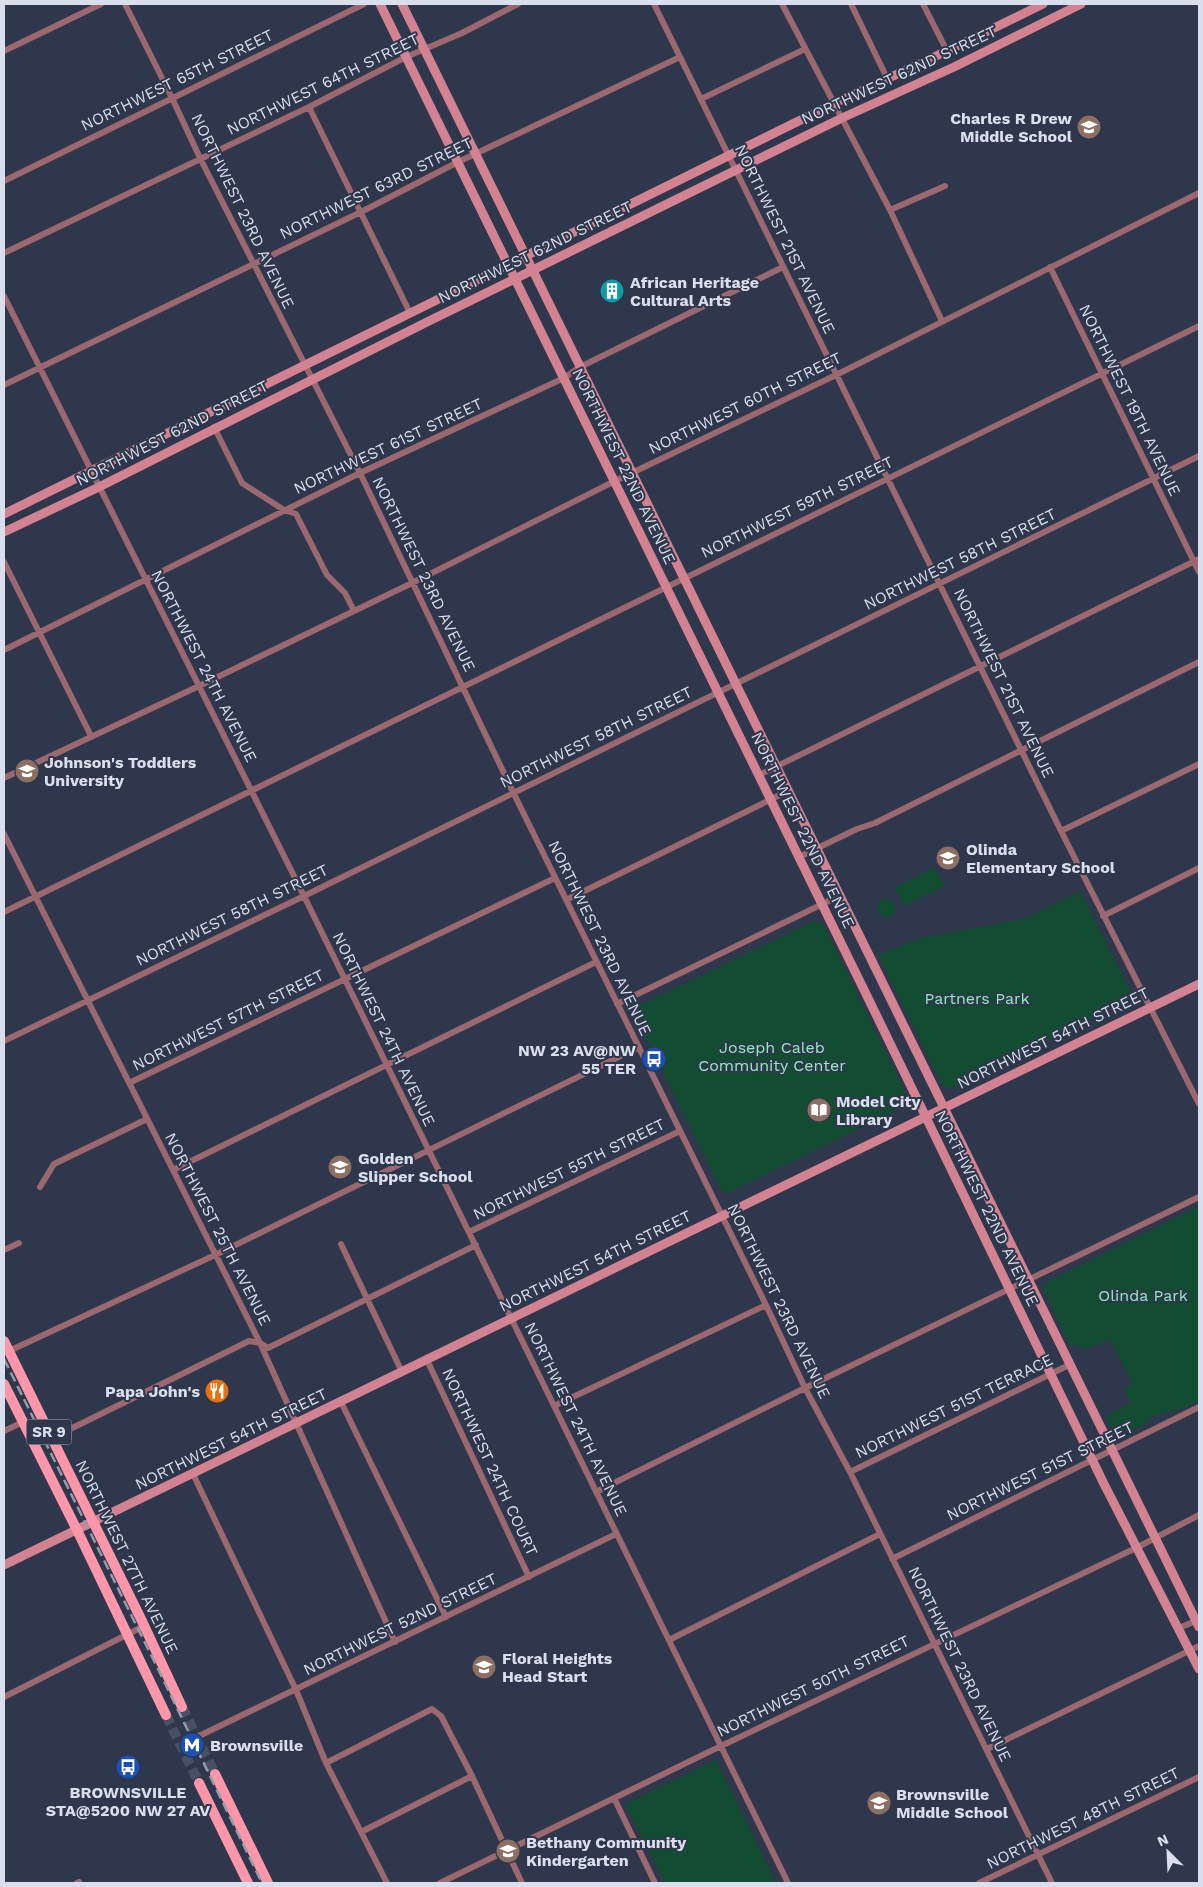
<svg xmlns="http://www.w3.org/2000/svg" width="1203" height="1887" font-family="'Work Sans',sans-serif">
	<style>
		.green { fill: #124d32 }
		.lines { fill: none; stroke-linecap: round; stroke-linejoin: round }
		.primary-tunnel { stroke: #485063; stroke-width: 10; stroke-dasharray: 10 5; stroke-linecap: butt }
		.minor { stroke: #9b6870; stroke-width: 6 }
		.secondary { stroke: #d28290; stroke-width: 9 }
		.primary { stroke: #fd96a8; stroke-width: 10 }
		.rail { stroke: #949bab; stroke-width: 2.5; stroke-dasharray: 10 5; stroke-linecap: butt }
		.labels { text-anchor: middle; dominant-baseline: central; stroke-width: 4; stroke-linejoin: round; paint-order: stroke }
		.shield { fill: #2e374b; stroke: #a6adbc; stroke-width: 1 }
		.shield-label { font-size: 15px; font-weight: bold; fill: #d9dfec }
		.street-label { font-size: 16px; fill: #d9dfec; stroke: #2e374b }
		.poi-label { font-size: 16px; font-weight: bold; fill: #d9dfec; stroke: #2e374b; text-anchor: start }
		.park-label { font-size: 16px; fill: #8eeeba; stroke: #2e374b }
	</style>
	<rect width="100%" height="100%" fill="#2e374b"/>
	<path class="green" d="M935 867 944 886 904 906 895 887Z
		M1080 891 1134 998 952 1088 943 1087 878 955 918 939 1027 918Z
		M877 908a9 9 0 1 1 18 0a9 9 0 1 1-18 0Z
		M814 921 823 924 908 1098 905 1106 730 1192H725L721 1189 635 1016V1010L639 1006Z
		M1199 1206V1401L1185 1408 1153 1416 1138 1429 1128 1432 1112 1428 1105 1416 1131 1403 1124 1389 1133 1384 1110 1339 1086 1349 1069 1344 1044 1291 1043 1286 1049 1281Z
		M716 1760 776 1883H665L625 1804Z"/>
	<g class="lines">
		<path class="primary-tunnel" d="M182 1707 215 1774
			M166 1715 199 1783"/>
		<path class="minor" d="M125 4 172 98 200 158 360 473 513 792 766 1305 805 1388 850 1472 1052 1883
			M654 4 1061 831 1199 1104
			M782 4 890 210 942 321
			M851 4 887 78
			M923 4 947 51
			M4 51 101 4
			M701 99 805 49
			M309 107 410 313
			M4 181 364 4
			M890 210 945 186
			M4 253 309 107 406 57 462 33 518 4
			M1050 267 1199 572
			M4 296 304 896 788 1883
			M4 385 361 212 458 162 680 57
			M214 427 242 483 284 510 296 514 327 575 345 593 354 611
			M4 562 91 736
			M4 650 360 473 564 378 580 367 783 267
			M759 775 1199 559
			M4 778 199 686 412 583 615 481 836 375 1199 193
			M1061 831 1199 764
			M4 834 260 1343 395 1642
			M799 857 857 829 875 823 1199 662
			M566 900 788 791
			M4 912 1199 326
			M1103 916 1199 868
			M617 1004 839 896
			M4 1041 304 896 1199 456
			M129 1083 555 878
			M173 1170 596 962
			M40 1187 54 1164 147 1119
			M469 1232 680 1131
			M341 1244 402 1372
			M4 1250 19 1243
			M9 1351 215 1255 639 1047
			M427 1360 529 1577
			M341 1402 446 1617
			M554 1406 766 1305
			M4 1431 23 1422
			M52 1438 249 1341 260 1343 268 1348 476 1245
			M850 1472 1071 1364
			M193 1474 296 1690 326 1763 387 1883
			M596 1492 805 1388 1199 1197
			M892 1559 1199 1407
			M1179 1628 1198 1620
			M669 1640 880 1534
			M4 1697 144 1626
			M197 1737 616 1534
			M987 1749 1199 1646
			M326 1763 432 1709 441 1716 472 1776 522 1883
			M614 1798 655 1883
			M361 1832 472 1776
			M77 1883 79 1882
			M440 1883 721 1746 1136 1548 1199 1515
			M979 1883 1199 1777"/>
		<path class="secondary" d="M380 4 869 1000 1104 1484 1199 1669
			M402 4 1199 1627
			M4 514 835 103 947 51 1043 4
			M4 532 99 487 429 321 842 118 954 67 1081 4
			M4 1565 1199 984"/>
		<path class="primary" d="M4 1341 141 1619 182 1707
			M4 1384 77 1530 166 1715
			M215 1774 268 1883
			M199 1783 248 1883"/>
		<path class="rail" d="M4 1359 159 1671 262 1883"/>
	</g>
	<defs>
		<symbol id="school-disc" viewBox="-11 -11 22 22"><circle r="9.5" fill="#8d6e63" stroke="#2e374b"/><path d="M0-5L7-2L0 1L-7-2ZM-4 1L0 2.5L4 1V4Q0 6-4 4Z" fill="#fff"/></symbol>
		<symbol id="building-disc" viewBox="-11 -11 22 22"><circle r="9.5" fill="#0f9aa8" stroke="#2e374b"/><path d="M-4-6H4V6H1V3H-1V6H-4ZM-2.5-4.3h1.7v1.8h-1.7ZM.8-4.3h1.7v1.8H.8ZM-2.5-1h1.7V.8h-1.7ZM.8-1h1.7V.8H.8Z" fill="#fff"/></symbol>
		<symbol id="bus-disc" viewBox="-11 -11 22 22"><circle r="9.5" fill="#1a4fb4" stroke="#2e374b"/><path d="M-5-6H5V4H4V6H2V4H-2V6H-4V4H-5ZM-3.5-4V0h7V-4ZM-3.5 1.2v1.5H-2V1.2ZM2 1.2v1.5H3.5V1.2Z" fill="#fff"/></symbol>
		<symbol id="library-disc" viewBox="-11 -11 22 22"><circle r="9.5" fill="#8d6e63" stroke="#2e374b"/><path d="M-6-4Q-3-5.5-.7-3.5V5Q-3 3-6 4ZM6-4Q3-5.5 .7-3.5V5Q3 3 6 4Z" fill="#fff"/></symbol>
		<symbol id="restaurant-disc" viewBox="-11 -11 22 22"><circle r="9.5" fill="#e8710a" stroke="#2e374b"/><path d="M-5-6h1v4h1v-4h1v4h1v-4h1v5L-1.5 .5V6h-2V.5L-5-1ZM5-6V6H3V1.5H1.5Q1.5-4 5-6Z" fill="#fff"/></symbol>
		<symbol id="metro-disc" viewBox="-11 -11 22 22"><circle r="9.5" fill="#1a4fb4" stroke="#2e374b"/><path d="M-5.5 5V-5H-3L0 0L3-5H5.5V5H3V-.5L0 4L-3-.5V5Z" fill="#fff"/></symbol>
	</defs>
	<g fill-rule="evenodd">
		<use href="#school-disc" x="1075" y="113" width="28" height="28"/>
		<use href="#building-disc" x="598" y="277" width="28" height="28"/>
		<use href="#school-disc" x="13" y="757" width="28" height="28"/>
		<use href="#school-disc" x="934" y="844" width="28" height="28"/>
		<use href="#bus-disc" x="640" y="1045" width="28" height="28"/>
		<use href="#library-disc" x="805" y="1096" width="28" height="28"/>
		<use href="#school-disc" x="326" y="1153" width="28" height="28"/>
		<use href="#restaurant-disc" x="203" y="1377" width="28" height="28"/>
		<use href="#school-disc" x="470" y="1653" width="28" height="28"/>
		<use href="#metro-disc" x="178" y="1731" width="28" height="28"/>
		<use href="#bus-disc" x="114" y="1753" width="28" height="28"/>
		<use href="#school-disc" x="865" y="1789" width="28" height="28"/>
		<use href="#school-disc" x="494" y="1837" width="28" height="28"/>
	</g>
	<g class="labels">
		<rect class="shield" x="26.5" y="1419.5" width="45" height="25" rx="4"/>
		<g class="shield-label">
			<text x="49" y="1432">SR 9</text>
		</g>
		<g class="street-label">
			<text transform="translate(899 75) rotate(-25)">NORTHWEST 62ND STREET</text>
			<text transform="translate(177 80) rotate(-26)">NORTHWEST 65TH STREET</text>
			<text transform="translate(323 84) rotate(-26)">NORTHWEST 64TH STREET</text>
			<text transform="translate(376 188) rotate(-26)">NORTHWEST 63RD STREET</text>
			<text transform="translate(243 211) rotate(64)">NORTHWEST 23RD AVENUE</text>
			<text transform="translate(785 239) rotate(64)">NORTHWEST 21ST AVENUE</text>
			<text transform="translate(535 252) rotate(-26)">NORTHWEST 62ND STREET</text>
			<text transform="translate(1130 400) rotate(64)">NORTHWEST 19TH AVENUE</text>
			<text transform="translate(745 403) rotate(-26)">NORTHWEST 60TH STREET</text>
			<text transform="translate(172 433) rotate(-27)">NORTHWEST 62ND STREET</text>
			<text transform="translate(388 446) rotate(-25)">NORTHWEST 61ST STREET</text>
			<text transform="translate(624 466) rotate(64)">NORTHWEST 22ND AVENUE</text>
			<text transform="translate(797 507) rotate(-26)">NORTHWEST 59TH STREET</text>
			<text transform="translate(960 559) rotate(-26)">NORTHWEST 58TH STREET</text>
			<text transform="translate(424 574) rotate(64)">NORTHWEST 23RD AVENUE</text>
			<text transform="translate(204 666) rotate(63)">NORTHWEST 24TH AVENUE</text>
			<text transform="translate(1004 683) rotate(64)">NORTHWEST 21ST AVENUE</text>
			<text transform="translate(596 737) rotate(-26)">NORTHWEST 58TH STREET</text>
			<text transform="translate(803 830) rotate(64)">NORTHWEST 22ND AVENUE</text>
			<text transform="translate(232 915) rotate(-26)">NORTHWEST 58TH STREET</text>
			<text transform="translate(600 938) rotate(64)">NORTHWEST 23RD AVENUE</text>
			<text transform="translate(228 1020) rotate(-26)">NORTHWEST 57TH STREET</text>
			<text transform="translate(384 1029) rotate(64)">NORTHWEST 24TH AVENUE</text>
			<text transform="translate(1053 1038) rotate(-26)">NORTHWEST 54TH STREET</text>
			<text transform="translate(569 1169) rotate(-26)">NORTHWEST 55TH STREET</text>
			<text transform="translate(987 1208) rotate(64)">NORTHWEST 22ND AVENUE</text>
			<text transform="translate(218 1229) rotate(63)">NORTHWEST 25TH AVENUE</text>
			<text transform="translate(595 1261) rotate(-26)">NORTHWEST 54TH STREET</text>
			<text transform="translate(779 1301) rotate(64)">NORTHWEST 23RD AVENUE</text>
			<text transform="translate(954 1406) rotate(-26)">NORTHWEST 51ST TERRACE</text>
			<text transform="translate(576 1419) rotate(64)">NORTHWEST 24TH AVENUE</text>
			<text transform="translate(231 1439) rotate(-26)">NORTHWEST 54TH STREET</text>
			<text transform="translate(490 1462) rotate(65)">NORTHWEST 24TH COURT</text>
			<text transform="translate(1040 1471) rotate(-26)">NORTHWEST 51ST STREET</text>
			<text transform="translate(127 1557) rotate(64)">NORTHWEST 27TH AVENUE</text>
			<text transform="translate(400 1624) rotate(-26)">NORTHWEST 52ND STREET</text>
			<text transform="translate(960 1664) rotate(64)">NORTHWEST 23RD AVENUE</text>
			<text transform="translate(813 1686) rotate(-26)">NORTHWEST 50TH STREET</text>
			<text transform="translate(1083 1818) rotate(-26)">NORTHWEST 48TH STREET</text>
		</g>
		<g class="poi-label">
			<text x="1072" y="118" text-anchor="end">Charles R Drew<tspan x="1072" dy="18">Middle School</tspan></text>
			<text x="630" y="282">African Heritage<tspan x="630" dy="18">Cultural Arts</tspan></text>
			<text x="44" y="762">Johnson's Toddlers<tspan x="44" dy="18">University</tspan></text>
			<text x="966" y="849">Olinda<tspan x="966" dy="18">Elementary School</tspan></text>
			<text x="636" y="1050" text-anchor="end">NW 23 AV@NW<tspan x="636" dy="18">55 TER</tspan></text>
			<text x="836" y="1101">Model City<tspan x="836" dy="18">Library</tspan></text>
			<text x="358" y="1158">Golden<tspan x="358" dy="18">Slipper School</tspan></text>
			<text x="200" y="1391" text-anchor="end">Papa John's</text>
			<text x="502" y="1658">Floral Heights<tspan x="502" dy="18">Head Start</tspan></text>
			<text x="210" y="1745">Brownsville</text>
			<text x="128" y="1792" text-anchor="middle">BROWNSVILLE<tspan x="128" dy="18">STA@5200 NW 27 AV</tspan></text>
			<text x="896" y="1794">Brownsville<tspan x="896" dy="18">Middle School</tspan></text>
			<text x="526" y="1842">Bethany Community<tspan x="526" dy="18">Kindergarten</tspan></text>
		</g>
		<g class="park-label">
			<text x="977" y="998">Partners Park</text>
			<text x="772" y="1047">Joseph Caleb<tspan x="772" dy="18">Community Center</tspan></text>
			<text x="1143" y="1295">Olinda Park</text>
		</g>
	</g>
	<rect width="1203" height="1887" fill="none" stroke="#d9dfec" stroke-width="10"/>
	<g transform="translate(1168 1852) rotate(336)" stroke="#2e374b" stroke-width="4" paint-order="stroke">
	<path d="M0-4L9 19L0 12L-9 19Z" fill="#d9dfec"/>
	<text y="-8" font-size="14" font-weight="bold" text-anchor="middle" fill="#d9dfec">N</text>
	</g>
</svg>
